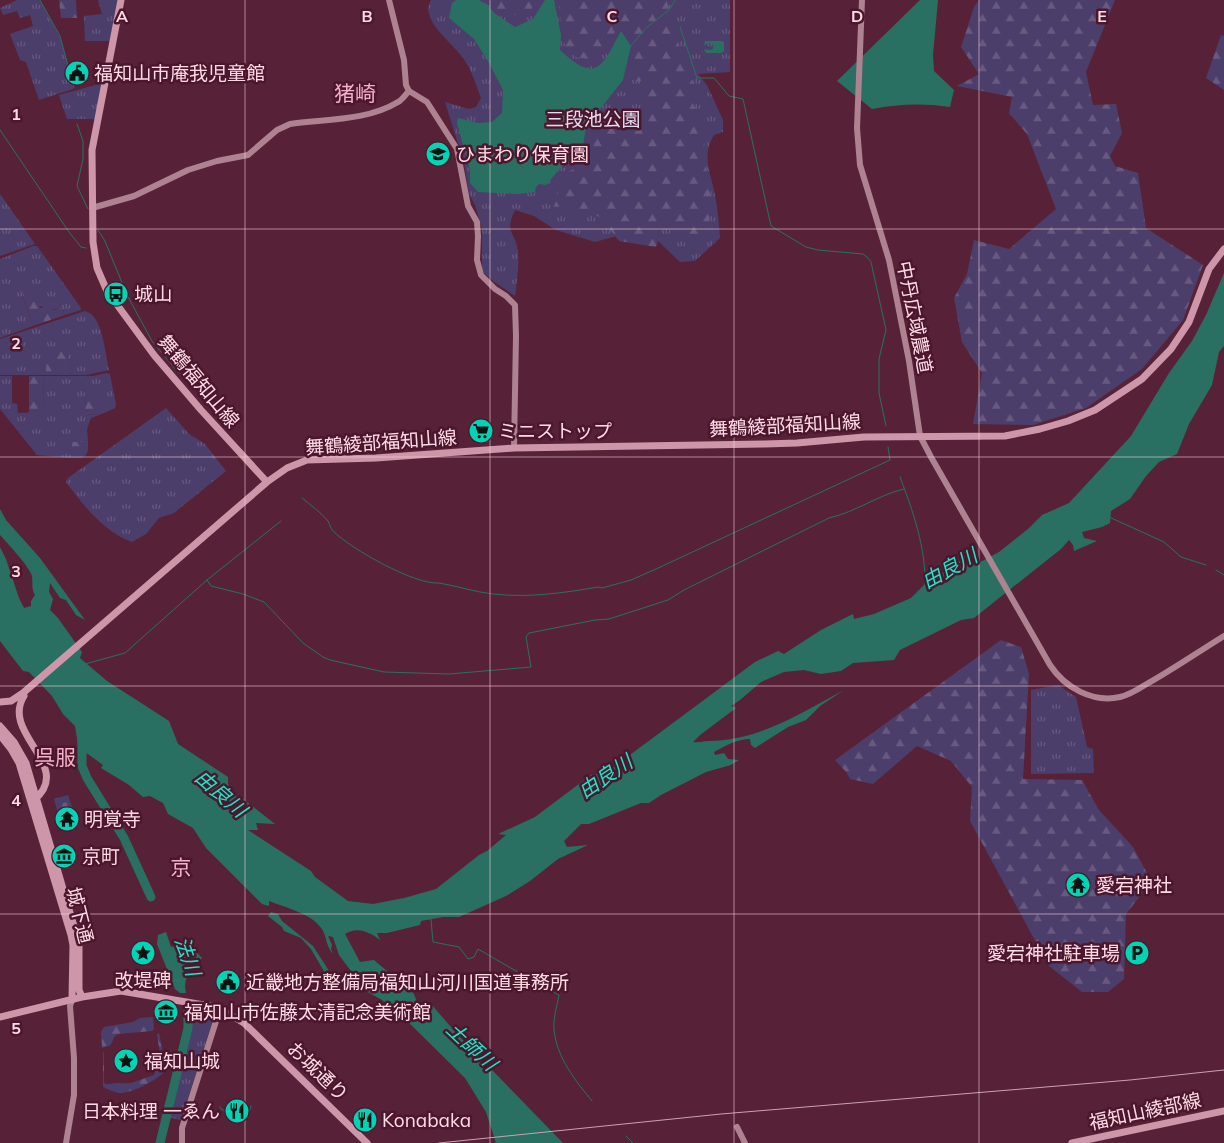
<svg xmlns="http://www.w3.org/2000/svg" width="1224" height="1143" font-family="Mulish,'Noto Sans JP',sans-serif">
	<style>
		.grass { fill: url(#grass-tufts) }
		.forest { fill: url(#forest-firs) }
		.cemetery { fill: url(#cemetery-stones) }
		.water { fill: #2a7062 }
		.lines { fill: none; stroke-linecap: round; stroke-linejoin: round }
		.stream { stroke: #2a7062; stroke-width: 1 }
		.river { stroke: #2a7062; stroke-width: 9 }
		.secondary { stroke: #ae8290; stroke-width: 6 }
		.primary { stroke: #ce96a9; stroke-width: 7 }
		.rail { stroke: #cba2b0; stroke-width: 1 }
		.grid { fill: none; stroke: #fedae5; stroke-width: 1; stroke-opacity: 0.55 }
		.labels { text-anchor: middle; dominant-baseline: central; stroke-width: 5; stroke-linejoin: round; paint-order: stroke }
		.poi-label { font-size: 19px; fill: #fedae5; stroke: #4c172d; text-anchor: start }
		.park-label { font-size: 19px; fill: #e2dcf2; stroke: #4c172d }
		.street-label { font-size: 19px; fill: #fedae5; stroke: #4c172d }
		.water-label { font-size: 20px; font-style: italic; fill: #13eac9; stroke: #4c172d }
		.quarter-label { font-size: 21px; fill: #f4b0c7; stroke: #4c172d }
		.grid-label { font-size: 16px; text-anchor: middle; font-weight: bold; fill: #fedae5; stroke: #4c172d; stroke-width: 5; stroke-linejoin: round; paint-order: stroke }
	</style>
	<defs>
		<pattern id="grass-tufts" width="24" height="20" patternUnits="userSpaceOnUse" patternTransform="scale(1.25)"><rect width="24" height="20" fill="#4c3e6a"/><path d="M3 7l-1-3M5 7V3M7 7l1-3M15 17l-1-3M17 17v-4M19 17l1-3" fill="none" stroke="#67597f"/></pattern>
		<pattern id="forest-firs" width="22" height="20" patternUnits="userSpaceOnUse" patternTransform="scale(1.25)"><rect width="22" height="20" fill="#4c3e6a"/><path d="M5 1l3.5 6h-7zM16 11l3.5 6h-7z" fill="#67597f"/></pattern>
		<pattern id="cemetery-stones" width="16" height="16" patternUnits="userSpaceOnUse" patternTransform="scale(1.25)"><rect width="16" height="16" fill="#4c3e6a"/><path d="M2 7V4a2 2 0 0 1 4 0v3zM10 15v-3a2 2 0 0 1 4 0v3z" fill="#67597f"/></pattern>
	</defs>
	<rect width="100%" height="100%" fill="#572237"/>
	<path class="grass" d="M17 0H40L60 37 72 79 73 89 39 100 26 62 20 60 10 34 33 26 30 15 20 18 17 11 3 15 0 8Z
		M98 0H118L110 41H85L84 16 102 14Z
		M431 0H730V72L698 74 707 85 723 120V132L714 135C701 156 711 174 715 195 718 210 719 224 720 238L695 261 680 262 657 240 620 235 595 242 556 230 534 216 515 210C504 234 515 230 518 251 519 266 517 281 515 296L493 281 482 271V228L475 205 469 194 464 163 445 102 469 109 476 107 481 98C476 85 472 70 463 58 453 43 419 20 431 0Z
		M103 83 96 120 92 119H67L59 95Z
		M0 194 35 244 0 256Z
		M33 246H37L81 308V310L65 315 62 308C42 312 36 303 21 291L33 326 0 338V259Z
		M85 311C103 315 105 354 109 370L86 375H72L66 349H46V375H0V339Z
		M107 373 110 374 116 405 115 408 111 410 86 384 85 414 99 415 91 418 87 429 88 442H72V458L37 455 0 409V376H12V403L17 404 18 413 44 412 43 376H93Z
		M166 408 189 434 205 444 226 471 174 513 159 518 146 534 132 542C104 532 83 505 66 482L68 478Z
		M1058 685 1076 697 1087 747 1093 749 1094 773 1031 774V690Z
		M191 1008 208 1012 213 1020 181 1120 171 1118 192 1024Z"/>
	<path class="forest" d="M59 0H76L77 18H61Z
		M484 0H533L532 9C509 21 504 14 484 0Z
		M558 0H667L671 20 664 21 650 38 637 44 631 37 628 23 618 26 607 48 593 60 576 57 565 46Z
		M979 0H1115L1086 72 1093 105 1116 104 1122 133 1110 156 1115 166 1138 173 1146 228 1203 265 1183 320 1142 369 1086 408 1033 425 973 424 982 373 962 342 954 298 967 274 974 240 1009 249 1056 209 1027 134 1009 113 1012 97 957 86 979 74 961 47 974 7Z
		M667 23H672L683 63 696 90 688 96 702 118 707 131 704 147 708 182 713 199 709 222 701 247 691 245 682 228 671 221 660 209 653 211 662 229 656 247 619 241 601 218 588 211 581 217 564 206 554 207 563 174 589 162 586 143 589 128 597 123 605 110 618 123C638 124 642 127 654 108L645 94 652 78 636 82 629 68 634 49 650 41 657 31Z
		M1221 35 1224 36V90L1206 78Z
		M34 287 40 308 52 305 53 310 62 308 65 315 33 326 21 290Z
		M46 349H66L72 375H46Z
		M29 376H43L44 413H29Z
		M86 383 111 410 99 415 85 414Z
		M72 442H88V450L86 455 82 458H72Z
		M1001 640 1021 647 1029 674 1023 779 1082 780 1099 810 1133 847 1147 873V887L1126 914 1124 979 1108 992H1082L1049 966 970 821 972 787 951 761 917 746 873 784 850 779 847 773 835 760Z
		M153 1017 154 1029 152 1031 118 1034 114 1037 111 1045 102 1048 101 1032 104 1027 133 1022 140 1018Z
		M159 1033 163 1052V1073C155 1081 130 1094 119 1093 114 1092 108 1089 103 1087V1052L104 1053V1082L105 1084 131 1083 154 1075 160 1054 157 1034Z"/>
	<path class="cemetery" d="M68 795 72 807 58 813 54 799Z"/>
	<path class="water" d="M456 0H479L488 5 494 13 515 27 533 19 545 0H554L561 35 560 50C597 85 602 66 621 31L631 46 623 80 586 127 583 146 586 150 585 163H576L564 164 546 185 539 184 536 187 535 192 517 194 478 192 470 183V170L457 123 458 118 478 123 492 122 502 113 503 90 489 63 474 39 449 18 452 3Z
		M920 0H938L933 55 934 71 954 90 950 107C923 103 898 104 872 109L837 81Z
		M705 41H721L724 42V51L722 53H706L704 49 709 50 713 49V45L709 43 704 45Z
		M1224 273V346L1219 352 1212 385 1189 424 1177 454 1159 462 1146 476 1130 499 1111 511 1110 523 1102 527 1082 532 1084 538 1097 541 1074 551 1073 545 1069 540 1061 549 974 618 961 620 900 650 894 660 853 663 841 671 821 674 804 670 784 672 761 682 740 700 731 706 736 708 700 735 693 742C699 743 703 741 708 741 759 741 801 713 844 690L820 706 806 720 788 727 755 748 751 745 750 739C737 739 725 746 714 752L715 755 724 753 728 759 739 760 731 765 706 772 661 795 649 803H641L589 824H581L564 841 567 847 588 845 558 859 530 881 506 896 459 917H443L421 921 420 925 387 933H377L380 940C370 932 357 926 345 934L360 962 374 960 414 994 417 1002 427 1009 431 1004 457 1034 563 1143H496L486 1112 465 1078 399 1013 382 1000 366 991 339 955 333 937 328 936 332 945 331 949 333 954C325 944 327 937 322 929 311 913 286 908 269 901V906L262 904 206 848 193 828 168 814 163 803 150 796 143 797 129 785 101 768 103 765 88 754 79 752 75 726 63 714 52 696 29 672 23 671 0 641V547L6 559 19 598 24 608 31 606V601L35 595C31 587 33 585 32 576 29 566 8 544 0 535V509L6 520 40 558 85 620 76 615 66 600 60 598 50 583 49 592 53 599 50 610 58 618 82 652 80 658 107 681 169 721 178 744 228 777V784L237 798H242L275 824 256 823 258 830H248L311 871 315 877 348 901 373 904 404 898 436 889 479 855 487 851 506 835 498 834 535 817 591 775 607 772 755 662 778 651 784 654 821 630 853 614 854 619 874 614 911 598 933 576 943 572 960 561 979 556 975 561V565L999 552 1028 529 1042 515 1069 503 1131 436 1169 373 1192 341 1206 315Z
		M271 912 278 914 282 921 313 946 331 974 325 973 311 949 301 938 284 931 282 927 268 916Z
		M166 932 171 947 186 942 202 958C192 971 182 976 186 993H180L175 989 157 944 158 935Z"/>
	<g class="lines">
		<path class="stream" d="M40 0 60 36 74 88
			M680 27 697 78H714L729 96 743 99 771 226 806 247 818 250 863 254 867 257 871 262 886 330 879 359V393L886 426
			M630 47 646 28 670 9 675 0
			M77 124 83 141V159L77 186 88 209
			M0 130 69 232 81 247 86 248
			M98 230 105 241 127 295 152 341 176 370 198 388
			M900 477C913 511 926 548 925 585
			M302 498C310 505 321 512 328 521 330 524 330 528 333 531 351 549 415 585 439 583 457 586 475 592 493 594 529 598 563 593 598 587L602 588 631 580 656 569 890 460 888 447
			M1109 517 1164 542 1181 557 1206 565
			M1216 570 1224 575
			M207 580 211 586 243 594 264 602 303 643 323 657 330 660 384 672 449 674 531 667 526 637 529 633 595 620 609 619 668 600 684 590 829 518C856 512 878 495 904 489
			M85 664 125 653 207 580 281 521
			M431 919 433 942 459 947 468 959 474 957 478 949 540 985
			M547 989 559 995C557 1006 553 1019 554 1030 557 1058 575 1080 592 1101
			M220 1107 221 1109 225 1111 235 1104 240 1105 243 1108V1114L250 1110 251 1106
			M626 1136 633 1143"/>
		<path class="river" d="M82 741V766L87 778 124 838 151 897
			M160 1143 188 1028V1009"/>
		<path class="secondary" d="M389 0 404 60 406 85 409 91 427 102 457 149 468 206 477 222 478 236 477 260 481 275 495 289 506 296 515 305 516 336 514 448
			M862 0 857 128 860 165 889 260 909 361 920 436 931 457 1050 665C1065 688 1093 703 1120 697 1129 695 1137 690 1145 685 1172 670 1198 652 1224 636
			M92 208 134 196 188 170 217 161 248 155 277 130 290 124C325 119 367 121 398 102 402 100 405 95 409 91
			M737 1127 745 1143
			M66 1143 74 1095V1058L70 1006 72 1000
			M182 1143V1128L217 1018 221 1010"/>
		<path class="primary" d="M121 0 92 150 93 242 97 268 107 291 154 355 201 410 267 482
			M24 696C0 734 75 766 34 800
			M0 702 11 701 23 693 267 482 287 468 307 460 376 458 514 448 765 444 797 443 864 437 1005 436 1040 429 1068 421 1095 410 1142 379 1171 349 1189 322 1209 269 1224 249
			M0 726 14 742 26 763 76 933 79 947V990L82 997
			M0 735 11 749 19 763 71 935 73 945 72 1000
			M0 1017 82 997 121 991 210 1006 231 1015 244 1023 367 1143
			M1072 1143 1224 1111"/>
		<path class="rail" d="M439 1143 721 1114 1130 1080 1224 1070"/>
	</g>
	<path class="grid" d="M245 0V1143M490 0V1143M734 0V1143M979 0V1143M0 229H1224M0 457H1224M0 686H1224M0 914H1224"/>
	<defs>
		<symbol id="civic-disc" viewBox="-11 -11 22 22"><circle r="9.5" fill="#02d5b6" stroke="#4c172d"/><path d="M-.6-6.5H3V-4.5H.6V-3L4-1V1h2V6H-6V1h2V-1L-.6-3ZM-1.2 2.5V6h2.4V2.5Z" fill="#111"/></symbol>
		<symbol id="school-disc" viewBox="-11 -11 22 22"><circle r="9.5" fill="#02d5b6" stroke="#4c172d"/><path d="M0-5L7-2L0 1L-7-2ZM-4 1L0 2.5L4 1V4Q0 6-4 4Z" fill="#111"/></symbol>
		<symbol id="bus-disc" viewBox="-11 -11 22 22"><circle r="9.5" fill="#02d5b6" stroke="#4c172d"/><path d="M-5-6H5V4H4V6H2V4H-2V6H-4V4H-5ZM-3.5-4V0h7V-4ZM-3.5 1.2v1.5H-2V1.2ZM2 1.2v1.5H3.5V1.2Z" fill="#111"/></symbol>
		<symbol id="supermarket-disc" viewBox="-11 -11 22 22"><circle r="9.5" fill="#02d5b6" stroke="#4c172d"/><path d="M-6-5.5h2.5l.6 2H6L4.5 2H-2.5L-4.4-4H-6ZM-1.5 3.2a1.3 1.3 0 1 0 .1 0ZM3 3.2a1.3 1.3 0 1 0 .1 0Z" fill="#111"/></symbol>
		<symbol id="temple-disc" viewBox="-11 -11 22 22"><circle r="9.5" fill="#02d5b6" stroke="#4c172d"/><path d="M0-6L5-2H3V0L6.5 2.5H4V6H1.5V3h-3V6H-4V2.5H-6.5L-3 0V-2H-5Z" fill="#111"/></symbol>
		<symbol id="museum-disc" viewBox="-11 -11 22 22"><circle r="9.5" fill="#02d5b6" stroke="#4c172d"/><path d="M0-6L6-3V-2H-6V-3ZM-5-1h2V3h-2ZM-1-1h2V3h-2ZM3-1h2V3H3ZM-6 4H6V6H-6Z" fill="#111"/></symbol>
		<symbol id="sight-disc" viewBox="-11 -11 22 22"><circle r="9.5" fill="#02d5b6" stroke="#4c172d"/><path d="M0-6L1.8-2.2L6-1.7L2.9 1.2L3.7 5.4L0 3.3L-3.7 5.4L-2.9 1.2L-6-1.7L-1.8-2.2Z" fill="#111"/></symbol>
		<symbol id="parking-disc" viewBox="-11 -11 22 22"><circle r="9.5" fill="#02d5b6" stroke="#4c172d"/><path d="M-3.5-5.5H1a3.5 3.5 0 0 1 0 7H-1V5.5H-3.5ZM-1-3.4V-.6H.8a1.4 1.4 0 0 0 0-2.8Z" fill="#111"/></symbol>
		<symbol id="restaurant-disc" viewBox="-11 -11 22 22"><circle r="9.5" fill="#02d5b6" stroke="#4c172d"/><path d="M-5-6h1v4h1v-4h1v4h1v-4h1v5L-1.5 .5V6h-2V.5L-5-1ZM5-6V6H3V1.5H1.5Q1.5-4 5-6Z" fill="#111"/></symbol>
	</defs>
	<g fill-rule="evenodd">
		<use href="#civic-disc" x="63" y="59" width="28" height="28"/>
		<use href="#school-disc" x="424" y="140" width="28" height="28"/>
		<use href="#bus-disc" x="102" y="280" width="28" height="28"/>
		<use href="#supermarket-disc" x="467" y="417" width="28" height="28"/>
		<use href="#temple-disc" x="53" y="805" width="28" height="28"/>
		<use href="#museum-disc" x="50" y="842" width="28" height="28"/>
		<use href="#temple-disc" x="1064" y="871" width="28" height="28"/>
		<use href="#sight-disc" x="129" y="939" width="28" height="28"/>
		<use href="#parking-disc" x="1123" y="939" width="28" height="28"/>
		<use href="#civic-disc" x="214" y="968" width="28" height="28"/>
		<use href="#museum-disc" x="152" y="998" width="28" height="28"/>
		<use href="#sight-disc" x="112" y="1047" width="28" height="28"/>
		<use href="#restaurant-disc" x="223" y="1097" width="28" height="28"/>
		<use href="#restaurant-disc" x="351" y="1106" width="28" height="28"/>
	</g>
	<g class="labels">
		<g class="poi-label">
			<text x="94" y="73">福知山市庵我児童館</text>
			<text x="456" y="154">ひまわり保育園</text>
			<text x="134" y="294">城山</text>
			<text x="498" y="431">ミニストップ</text>
			<text x="84" y="819">明覚寺</text>
			<text x="82" y="856">京町</text>
			<text x="1096" y="885">愛宕神社</text>
			<text x="1120" y="953" text-anchor="end">愛宕神社駐車場</text>
			<text x="143" y="980" text-anchor="middle">改堤碑</text>
			<text x="246" y="982">近畿地方整備局福知山河川国道事務所</text>
			<text x="184" y="1012">福知山市佐藤太清記念美術館</text>
			<text x="144" y="1061">福知山城</text>
			<text x="220" y="1111" text-anchor="end">日本料理 一ゑん</text>
			<text x="382" y="1120">Konabaka</text>
		</g>
		<g class="park-label">
			<text x="593" y="119">三段池公園</text>
		</g>
		<g class="street-label">
			<text transform="translate(915 317) rotate(79)">中丹広域農道</text>
			<text transform="translate(199 381) rotate(50)">舞鶴福知山線</text>
			<text transform="translate(785 425) rotate(-3)">舞鶴綾部福知山線</text>
			<text transform="translate(381 442) rotate(-4)">舞鶴綾部福知山線</text>
			<text transform="translate(80 915) rotate(76)">城下通</text>
			<text transform="translate(318 1071) rotate(44)">お城通り</text>
			<text transform="translate(1145 1111) rotate(-12)">福知山綾部線</text>
		</g>
		<g class="water-label">
			<text transform="translate(949 568) rotate(-29)">由良川</text>
			<text transform="translate(605 776) rotate(-34)">由良川</text>
			<text transform="translate(221 793) rotate(41)">由良川</text>
			<text transform="translate(188 956) rotate(71)">法川</text>
			<text transform="translate(472 1046) rotate(43)">土師川</text>
		</g>
		<g class="quarter-label">
			<text x="355" y="93">猪崎</text>
			<text x="55" y="757">呉服</text>
			<text x="181" y="867">京</text>
		</g>
	</g>
	<g class="grid-label">
		<text x="122" y="22">A</text>
		<text x="367" y="22">B</text>
		<text x="612" y="22">C</text>
		<text x="857" y="22">D</text>
		<text x="1102" y="22">E</text>
		<text x="16" y="120">1</text>
		<text x="16" y="349">2</text>
		<text x="16" y="577">3</text>
		<text x="16" y="806">4</text>
		<text x="16" y="1034">5</text>
	</g>
</svg>
